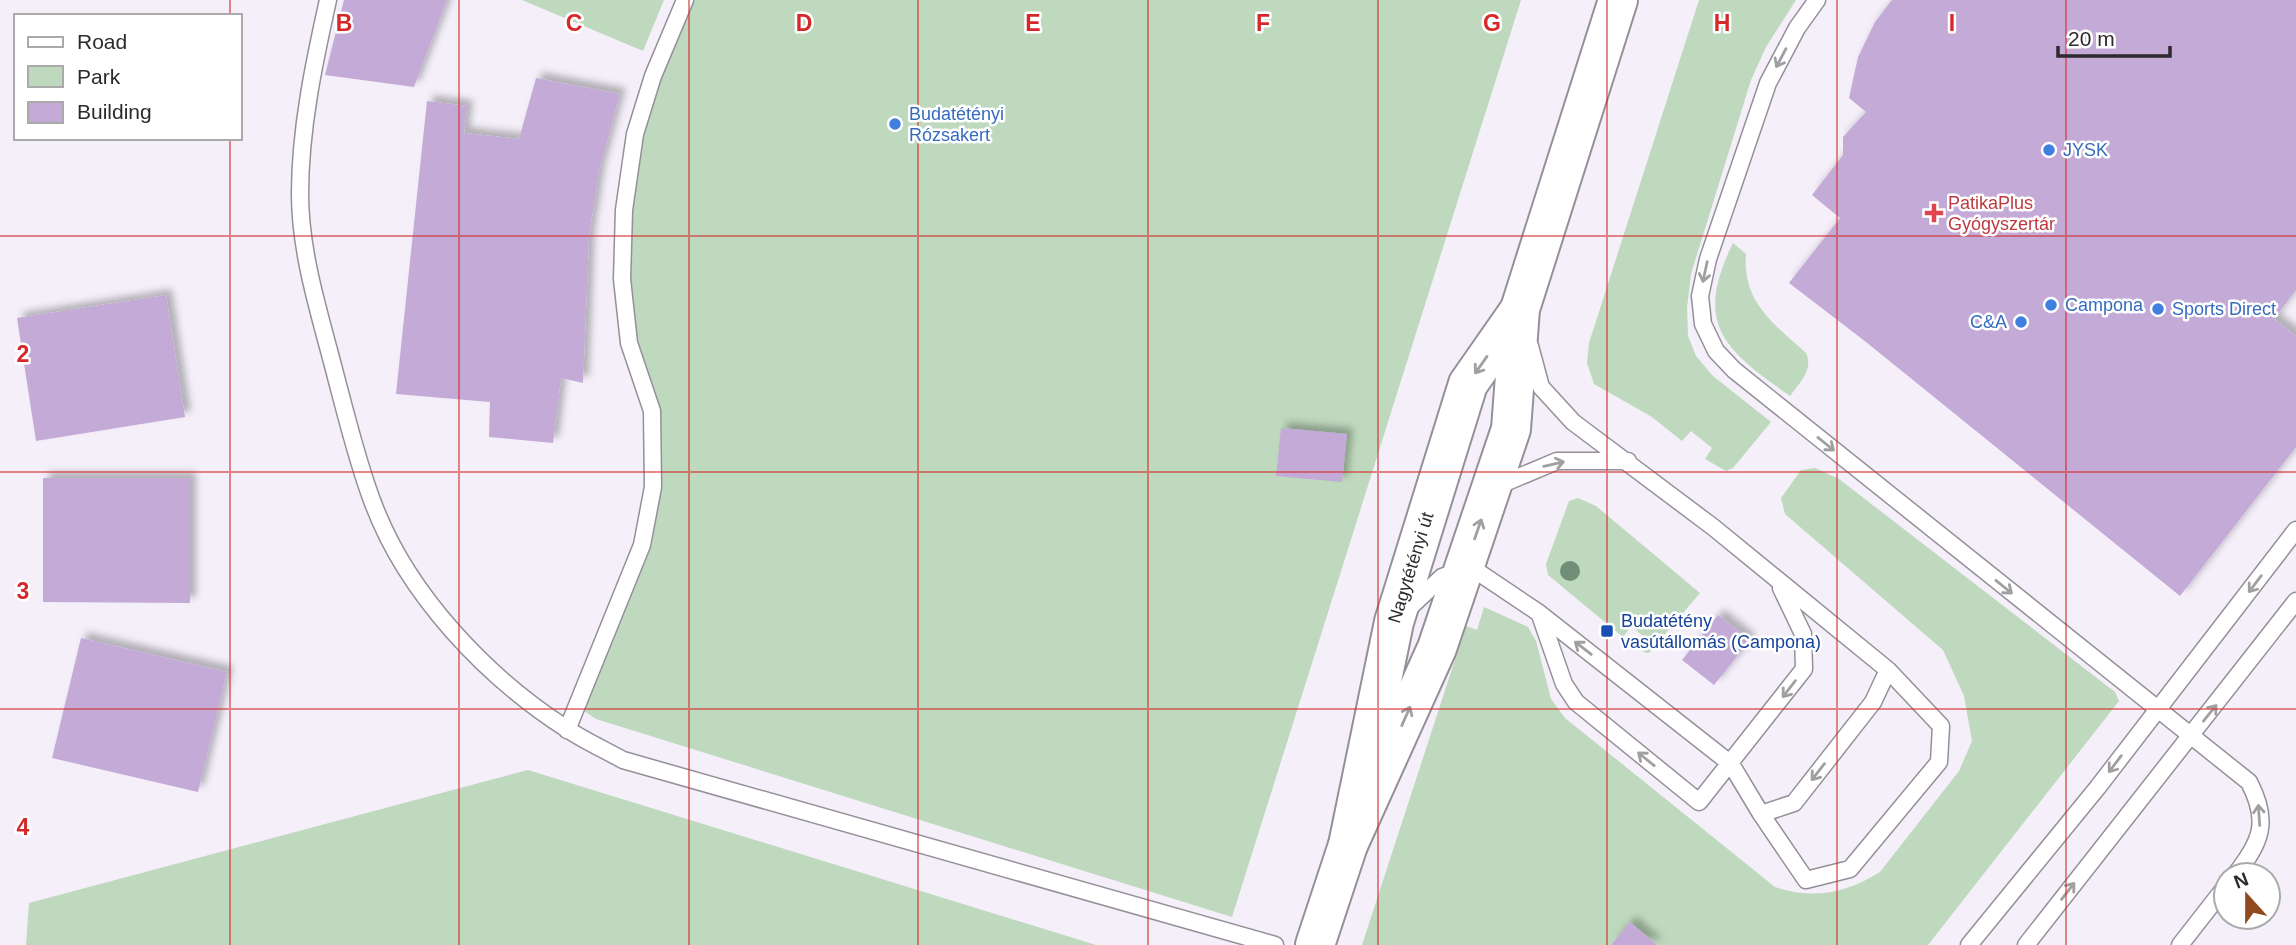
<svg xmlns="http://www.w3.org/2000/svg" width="2296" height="945" font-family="Arial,sans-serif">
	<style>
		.green { fill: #bed9be }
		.building { fill: #c4aad7; filter: url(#shadow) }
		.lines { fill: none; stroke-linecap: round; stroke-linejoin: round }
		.lane-casing { stroke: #958f99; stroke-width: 19 }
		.secondary-casing { stroke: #958f99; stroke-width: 42 }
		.lane { stroke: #fff; stroke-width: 16 }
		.secondary { stroke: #fff; stroke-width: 38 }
		.tree { fill: #718f78 }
		.oneway { stroke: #a09fa1 }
		.grid { fill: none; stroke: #d62828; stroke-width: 2; stroke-opacity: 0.55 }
		.shop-dot { fill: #3f7fe0; stroke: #fff; stroke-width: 2.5 }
		.health-dot { fill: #e0444e; stroke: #fff; stroke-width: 2.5 }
		.transit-dot { fill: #1a4fb4; stroke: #fff; stroke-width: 2.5 }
		.labels { text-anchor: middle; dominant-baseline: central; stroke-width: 5; stroke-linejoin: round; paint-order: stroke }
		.shop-label { font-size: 18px; fill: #366cbe; stroke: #fff; text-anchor: start }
		.health-label { font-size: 18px; fill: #be3a42; stroke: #fff; text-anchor: start }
		.street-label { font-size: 18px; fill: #2c2a2e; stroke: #fff }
		.transit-label { font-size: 18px; fill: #164399; stroke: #fff; text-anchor: start }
		.grid-label { font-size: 23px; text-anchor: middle; font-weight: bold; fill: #d62828; stroke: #fff; stroke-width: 5; stroke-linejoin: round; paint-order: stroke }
	</style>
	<defs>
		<filter id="shadow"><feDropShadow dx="6" dy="-6" stdDeviation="3.5" flood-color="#0004"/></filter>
	</defs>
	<rect width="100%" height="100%" fill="#f4eff9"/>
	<path class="green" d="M522 0H664L643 51Z
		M685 0H1521L1232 917 596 719 577 706 642 545 655 428 622 279 635 134Z
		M1699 0H1796L1766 47 1751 80 1691 274 1687 308 1688 336 1696 356 1713 376 1771 422 1733 468 1726 471 1705 459 1712 448 1691 431 1682 441 1652 417 1594 384 1587 363 1589 343Z
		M1733 243 1746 254C1742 302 1774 324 1806 353 1814 370 1799 383 1790 396 1724 349 1693 325 1733 243Z
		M1815 468 1839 479 2115 692 2119 701 1928 945H1362L1466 626 1477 630 1484 607 1528 627 1536 641 1551 699 1565 718 1775 887C1813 900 1846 893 1880 872L1959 771 1972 741 1964 696 1943 650 1785 514 1781 498 1801 470Z
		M1578 498 1596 506 1700 593 1649 653 1643 652 1650 642 1631 626 1623 637 1548 575 1546 564 1569 501Z
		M528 770 1096 945H26L29 903Z"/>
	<path class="building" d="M344 0H447L414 87 325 75Z
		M1892 0H2296V290L2274 319 2296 336V447L2180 596 1866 342 1789 283 1840 218 1812 195 1843 155V137L1866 112 1849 98 1858 57 1875 22Z
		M536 78 620 94 599 171 589 236 583 383 561 378 553 443 489 437 490 402 396 394 427 101 467 106 464 133 519 139Z
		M166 295 185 417 36 441 17 318Z
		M1281 428 1347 434 1342 482 1276 476Z
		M43 478H190V603L43 602Z
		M1718 615 1750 640 1714 685 1682 660Z
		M81 638 227 672 198 792 52 758Z
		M1630 922 1657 945H1611Z"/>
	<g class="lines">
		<defs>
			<path id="lane" d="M328 0C314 63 300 129 300 194 300 257 322 321 337 381 348 422 358 464 373 503 407 594 486 677 567 729 585 741 605 750 623 760L1275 945
				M1817 0 1797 28 1768 83 1708 259 1700 296 1703 324 1716 351 1734 370 2249 782C2270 822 2261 842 2235 875
				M1530 346 1541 387 1573 422 1713 527 1888 670 1941 726 1939 762 1850 869 1806 880 1761 814
				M1495 487 1557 461H1628
				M1407 610 1442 577 1464 569 1481 574 1539 613 1731 764 1761 814 1794 803 1873 702 1888 670
				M1540 615 1564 684 1576 702 1699 802 1804 669 1803 634 1781 588
				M567 730 642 545 653 487 652 411 629 343 622 279 624 210 635 134 653 76 685 0
				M1969 945 2098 787 2296 530
				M2026 945 2296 601
				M2180 945 2226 886"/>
			<g id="secondary">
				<path d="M1348 845 1437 648 1511 429 1520 309 1618 0"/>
				<path id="s1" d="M1315 945 1348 845 1394 622 1468 384 1519 311"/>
			</g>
		</defs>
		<use href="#lane" class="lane-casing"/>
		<use href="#secondary" class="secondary-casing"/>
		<use href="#lane" class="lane"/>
		<use href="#secondary" class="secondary"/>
	</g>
	<circle class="tree" cx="1570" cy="571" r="10"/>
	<defs><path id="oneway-shaft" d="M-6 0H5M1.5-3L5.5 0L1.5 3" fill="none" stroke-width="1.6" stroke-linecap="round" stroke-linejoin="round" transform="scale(1.75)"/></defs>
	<g class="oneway">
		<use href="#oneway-shaft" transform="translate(1781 58) rotate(118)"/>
		<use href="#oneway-shaft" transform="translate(1705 272) rotate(102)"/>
		<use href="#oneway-shaft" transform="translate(1481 365) rotate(125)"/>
		<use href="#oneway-shaft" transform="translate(1826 444) rotate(39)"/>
		<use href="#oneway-shaft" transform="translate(1554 464) rotate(-13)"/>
		<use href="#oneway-shaft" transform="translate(1478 529) rotate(-71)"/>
		<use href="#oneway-shaft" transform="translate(2255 584) rotate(127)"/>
		<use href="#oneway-shaft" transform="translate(2004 587) rotate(39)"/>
		<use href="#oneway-shaft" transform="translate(1583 648) rotate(-142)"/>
		<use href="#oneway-shaft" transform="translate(1789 689) rotate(128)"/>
		<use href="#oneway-shaft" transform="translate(2210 713) rotate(-51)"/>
		<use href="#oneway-shaft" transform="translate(1406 716) rotate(-66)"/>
		<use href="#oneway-shaft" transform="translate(1646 759) rotate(-141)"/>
		<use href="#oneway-shaft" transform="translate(2115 764) rotate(127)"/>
		<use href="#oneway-shaft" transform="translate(1818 772) rotate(128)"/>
		<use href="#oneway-shaft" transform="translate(2259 815) rotate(-94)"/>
		<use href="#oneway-shaft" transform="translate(2068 891) rotate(-52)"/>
	</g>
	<path class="grid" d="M230 0V16M459 0V945M689 0V945M918 0V945M1148 0V945M1378 0V945M1607 0V945M1837 0V945M2066 0V945M230 138V945M0 236H2296M0 472H2296M0 709H2296"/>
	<g class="shop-dot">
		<circle cx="895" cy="124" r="7"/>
		<circle cx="2049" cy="150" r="7"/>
		<circle cx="2051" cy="305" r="7"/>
		<circle cx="2158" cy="309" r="7"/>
		<circle cx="2021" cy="322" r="7"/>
	</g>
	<path class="health-dot" d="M1930.5 202.5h7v7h7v7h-7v7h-7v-7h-7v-7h7z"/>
	<rect class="transit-dot" x="1600" y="624" width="14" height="14" rx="3.5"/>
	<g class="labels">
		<g class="shop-label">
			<text x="909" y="114">Budatétényi<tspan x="909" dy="21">Rózsakert</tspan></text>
			<text x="2063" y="150">JYSK</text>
			<text x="2065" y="305">Campona</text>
			<text x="2172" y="309">Sports Direct</text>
			<text x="2007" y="322" text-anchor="end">C&amp;A</text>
		</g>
		<g class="health-label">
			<text x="1948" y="203">PatikaPlus<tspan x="1948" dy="21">Gyógyszertár</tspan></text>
		</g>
		<g class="street-label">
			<text stroke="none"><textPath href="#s1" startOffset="390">Nagytétényi út</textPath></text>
		</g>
		<g class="transit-label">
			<text x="1621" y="621">Budatétény<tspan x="1621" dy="21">vasútállomás (Campona)</tspan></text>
		</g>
	</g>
	<g class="grid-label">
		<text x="344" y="31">B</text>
		<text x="574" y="31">C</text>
		<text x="804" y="31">D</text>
		<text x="1033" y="31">E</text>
		<text x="1263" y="31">F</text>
		<text x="1492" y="31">G</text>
		<text x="1722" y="31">H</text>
		<text x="1952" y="31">I</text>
		<text x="23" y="362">2</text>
		<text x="23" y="599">3</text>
		<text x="23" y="835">4</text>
	</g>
	<rect x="14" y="14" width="228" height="126" fill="#ffffff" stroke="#abaaab" stroke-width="2"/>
	<rect x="28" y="37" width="35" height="10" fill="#ffffff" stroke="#abaaab" stroke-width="2"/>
	<text x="77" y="49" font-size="21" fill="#2c2a2e">Road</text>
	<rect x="28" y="66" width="35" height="21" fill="#bed9be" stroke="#abaaab" stroke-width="2"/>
	<text x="77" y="84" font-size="21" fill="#2c2a2e">Park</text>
	<rect x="28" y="102" width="35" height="21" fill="#c4aad7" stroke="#abaaab" stroke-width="2"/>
	<text x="77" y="119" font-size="21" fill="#2c2a2e">Building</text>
	<g transform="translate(2247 896) rotate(339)"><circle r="33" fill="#ffffff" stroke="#abaaab" stroke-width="2"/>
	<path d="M0-5L12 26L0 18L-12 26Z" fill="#8f4a1f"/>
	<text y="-10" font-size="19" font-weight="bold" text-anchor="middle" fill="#2c2a2e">N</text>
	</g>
	<path d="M2058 46v10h112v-10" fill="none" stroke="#2c2a2e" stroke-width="3.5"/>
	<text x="2068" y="46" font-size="21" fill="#2c2a2e" stroke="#ffffff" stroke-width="5" paint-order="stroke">20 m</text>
</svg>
